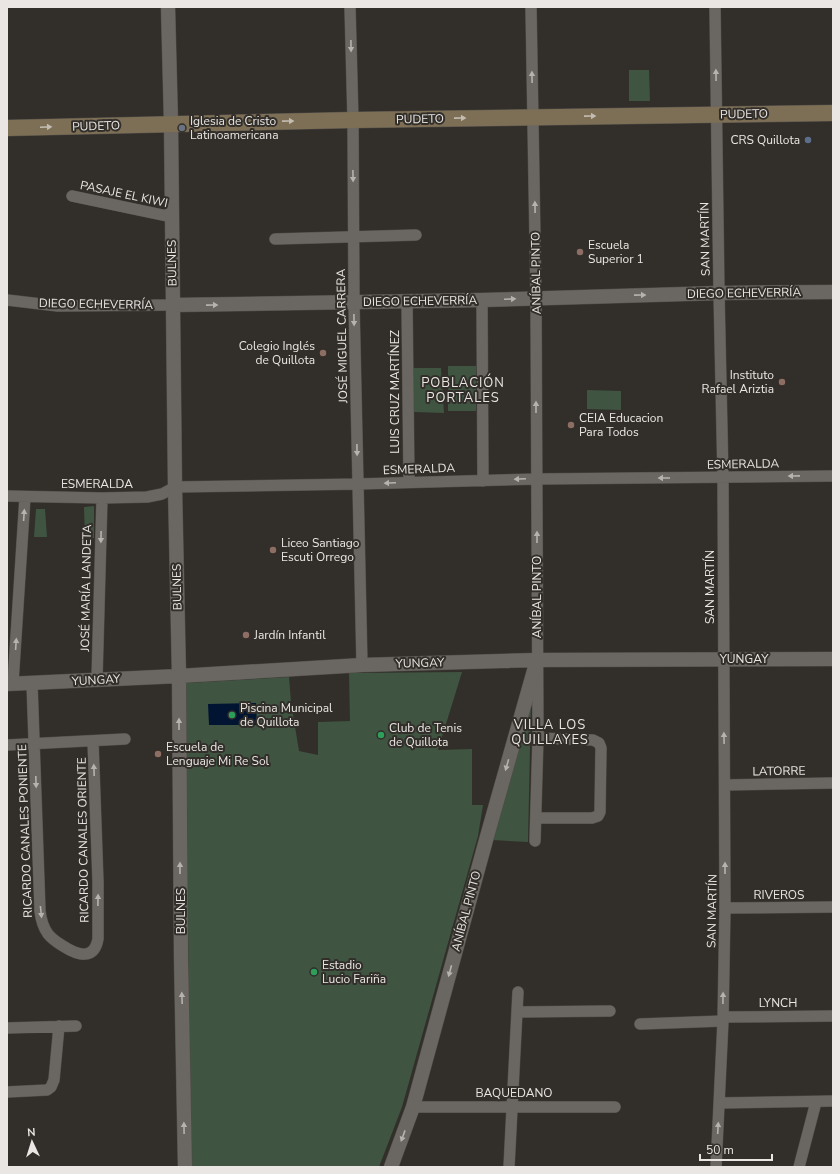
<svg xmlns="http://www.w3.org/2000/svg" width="840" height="1174" font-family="'Nunito Sans',sans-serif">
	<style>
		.green { fill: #3f5441 }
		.water { fill: #011533 }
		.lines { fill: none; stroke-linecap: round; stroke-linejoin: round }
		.minor-casing { stroke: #504c48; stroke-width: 12 }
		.tertiary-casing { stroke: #504c48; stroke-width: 15 }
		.secondary-casing { stroke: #504c48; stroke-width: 17 }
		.minor { stroke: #6a6661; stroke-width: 11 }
		.tertiary { stroke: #6a6661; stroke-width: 14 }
		.secondary { stroke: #7d6f55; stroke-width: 16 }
		.oneway { fill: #b6b3af }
		.oneway2 { fill: #c3bcb1 }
		.worship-dot { fill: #6b7280; stroke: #322e2a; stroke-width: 1.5 }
		.service-dot { fill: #5c6f8a; stroke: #322e2a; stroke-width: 1.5 }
		.education-dot { fill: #8d6e63; stroke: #322e2a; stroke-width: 1.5 }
		.leisure-dot { fill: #2e9e5b; stroke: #322e2a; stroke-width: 1.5 }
		.labels { text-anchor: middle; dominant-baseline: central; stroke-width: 4; stroke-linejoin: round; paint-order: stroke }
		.street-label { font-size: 12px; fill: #e9e6e3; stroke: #322e2a }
		.poi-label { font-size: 12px; fill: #e9e6e3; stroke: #322e2a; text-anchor: start }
		.neighbourhood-label { font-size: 13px; letter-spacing: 1px; fill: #e9e6e3; stroke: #322e2a }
	</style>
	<rect width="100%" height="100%" fill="#322e2a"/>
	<path class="green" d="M629 70H649L650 101H629Z
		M448 366H476V411H448Z
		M413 368H441L444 413 414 412Z
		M587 390 621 391V410L587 409Z
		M94 506V538H85L84 507Z
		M36 509H45L47 537H34Z
		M462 672 438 750 472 749V805H483L478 836 402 1107 379 1167H190L186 683 289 677 291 702 299 751 318 755V722L350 721 349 673Z
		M531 702 528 842 492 840Z"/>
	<path class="water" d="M256 703 257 725H209L208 704Z"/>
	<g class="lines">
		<defs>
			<path id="minor" d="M350 7 353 120 354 303 362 665
				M531 7 536 298 538 738 535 841
				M715 7 719 293 723 477 725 908 723 1021 716 1167
				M72 196 172 217
				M275 239 416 235
				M7 300 58 306 173 305
				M482 300 483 481
				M407 301 409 482
				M7 496 102 498 147 497 162 494 175 487 358 484 537 479 833 476
				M97 679 102 498
				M13 683 25 497
				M32 683 40 911C41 920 43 927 48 934 52 939 58 943 63 946 77 955 94 961 98 939V882L93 741
				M7 745 125 739
				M725 785 833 783
				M536 818H592L598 816 600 812 601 748 599 743 593 740 538 738
				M725 908 833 907
				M517 1012 610 1011
				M723 1017 833 1016
				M640 1024 723 1021
				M7 1028 76 1026
				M7 1092 47 1090 51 1087 54 1080 59 1026
				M719 1103 833 1101
				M413 1107H615
				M509 1167 518 992
				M799 1167 816 1102"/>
			<path id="tertiary" d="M168 7 171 123 175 487 179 676 181 957 185 1167
				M173 305 482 300 719 293 833 292
				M7 684 179 676 362 665 537 660 833 659
				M391 1167 413 1107 486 840 537 660"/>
			<path id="secondary" d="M7 128 353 120 833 113"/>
		</defs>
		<use href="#minor" class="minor-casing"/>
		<use href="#tertiary" class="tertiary-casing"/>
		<use href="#secondary" class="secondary-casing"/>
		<use href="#minor" class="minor"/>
		<use href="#tertiary" class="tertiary"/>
		<use href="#secondary" class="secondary"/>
	</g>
	<defs><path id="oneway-solid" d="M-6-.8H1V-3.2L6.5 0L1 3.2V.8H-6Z"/></defs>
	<g class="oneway">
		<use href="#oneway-solid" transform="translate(351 46) rotate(89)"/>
		<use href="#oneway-solid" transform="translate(716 75) rotate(-91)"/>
		<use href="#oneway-solid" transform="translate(532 77) rotate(-91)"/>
		<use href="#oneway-solid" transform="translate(353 176) rotate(89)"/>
		<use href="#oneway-solid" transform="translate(535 207) rotate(-91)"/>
		<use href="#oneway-solid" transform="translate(640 295) rotate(-1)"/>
		<use href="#oneway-solid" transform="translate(510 299) rotate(-3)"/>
		<use href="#oneway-solid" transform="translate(212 305) rotate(-1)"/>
		<use href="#oneway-solid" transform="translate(354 320) rotate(89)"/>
		<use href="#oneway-solid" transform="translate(536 407) rotate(-90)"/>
		<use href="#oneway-solid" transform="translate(357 450) rotate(89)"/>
		<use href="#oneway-solid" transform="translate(794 476) rotate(179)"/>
		<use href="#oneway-solid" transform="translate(664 478) rotate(180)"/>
		<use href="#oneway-solid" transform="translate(520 479) rotate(178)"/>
		<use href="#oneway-solid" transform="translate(390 483) rotate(178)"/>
		<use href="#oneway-solid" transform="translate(24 515) rotate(-86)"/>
		<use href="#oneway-solid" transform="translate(101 537) rotate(91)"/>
		<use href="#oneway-solid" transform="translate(537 537) rotate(-90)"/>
		<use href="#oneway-solid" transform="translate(16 644) rotate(-86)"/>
		<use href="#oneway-solid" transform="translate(179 724) rotate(-90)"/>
		<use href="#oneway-solid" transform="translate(724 738) rotate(-91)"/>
		<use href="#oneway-solid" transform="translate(507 765) rotate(106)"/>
		<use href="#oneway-solid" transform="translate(94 770) rotate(-92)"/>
		<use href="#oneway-solid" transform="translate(36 782) rotate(88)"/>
		<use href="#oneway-solid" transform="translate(180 868) rotate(-90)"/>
		<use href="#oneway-solid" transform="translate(725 868) rotate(-90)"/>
		<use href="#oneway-solid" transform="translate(98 900) rotate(-89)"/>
		<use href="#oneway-solid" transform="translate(41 912) rotate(84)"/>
		<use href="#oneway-solid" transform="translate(450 971) rotate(105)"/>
		<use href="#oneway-solid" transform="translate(182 998) rotate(-92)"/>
		<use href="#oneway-solid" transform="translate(723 998) rotate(-89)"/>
		<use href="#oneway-solid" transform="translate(184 1128) rotate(-91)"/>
		<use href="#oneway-solid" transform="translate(718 1128) rotate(-87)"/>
		<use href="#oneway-solid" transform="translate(403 1136) rotate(110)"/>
	</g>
	<g class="oneway2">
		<use href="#oneway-solid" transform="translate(590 116) rotate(-1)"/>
		<use href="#oneway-solid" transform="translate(460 118) rotate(-1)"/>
		<use href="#oneway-solid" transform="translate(288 121) rotate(-1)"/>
		<use href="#oneway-solid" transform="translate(46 127) rotate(-2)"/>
	</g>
	<circle class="worship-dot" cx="182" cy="128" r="4"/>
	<circle class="service-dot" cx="808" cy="140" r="4"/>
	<g class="education-dot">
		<circle cx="580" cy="252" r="4"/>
		<circle cx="323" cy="353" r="4"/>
		<circle cx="782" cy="382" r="4"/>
		<circle cx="571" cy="425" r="4"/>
		<circle cx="273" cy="550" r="4"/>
		<circle cx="246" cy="635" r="4"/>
		<circle cx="158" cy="754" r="4"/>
	</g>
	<g class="leisure-dot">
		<circle cx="232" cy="715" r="4"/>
		<circle cx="381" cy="735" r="4"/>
		<circle cx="314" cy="972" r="4"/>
	</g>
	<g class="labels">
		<g class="street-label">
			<text transform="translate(744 114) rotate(-1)">PUDETO</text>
			<text transform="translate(420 119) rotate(-1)">PUDETO</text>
			<text transform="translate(96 126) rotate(-2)">PUDETO</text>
			<text transform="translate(124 194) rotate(12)">PASAJE EL KIWI</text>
			<text transform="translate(705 239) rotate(-91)">SAN MARTÍN</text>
			<text transform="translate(172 263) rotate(-91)">BULNES</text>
			<text transform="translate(536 273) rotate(-91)">ANÍBAL PINTO</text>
			<text transform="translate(744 293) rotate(-1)">DIEGO ECHEVERRÍA</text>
			<text transform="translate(420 301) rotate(-1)">DIEGO ECHEVERRÍA</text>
			<text transform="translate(96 304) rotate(1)">DIEGO ECHEVERRÍA</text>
			<text transform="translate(342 336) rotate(-91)">JOSÉ MIGUEL CARRERA</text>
			<text transform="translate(395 392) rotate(-90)">LUIS CRUZ MARTÍNEZ</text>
			<text transform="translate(743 464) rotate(-1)">ESMERALDA</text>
			<text transform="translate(419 469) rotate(-2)">ESMERALDA</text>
			<text x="97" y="484">ESMERALDA</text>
			<text transform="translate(177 587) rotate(-91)">BULNES</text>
			<text transform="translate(710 587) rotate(-90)">SAN MARTÍN</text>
			<text transform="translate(86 588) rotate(-89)">JOSÉ MARÍA LANDETA</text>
			<text transform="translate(537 597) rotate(-90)">ANÍBAL PINTO</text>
			<text x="744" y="659">YUNGAY</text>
			<text transform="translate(420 663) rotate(-2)">YUNGAY</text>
			<text transform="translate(96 680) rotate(-3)">YUNGAY</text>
			<text transform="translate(779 771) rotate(-1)">LATORRE</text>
			<text transform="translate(25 831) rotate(-92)">RICARDO CANALES PONIENTE</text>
			<text transform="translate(83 840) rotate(-91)">RICARDO CANALES ORIENTE</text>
			<text x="779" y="895">RIVEROS</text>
			<text transform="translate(181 911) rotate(-90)">BULNES</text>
			<text transform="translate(466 911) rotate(-75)">ANÍBAL PINTO</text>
			<text transform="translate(712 911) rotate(-89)">SAN MARTÍN</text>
			<text x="778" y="1003">LYNCH</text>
			<text x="514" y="1093">BAQUEDANO</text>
		</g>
		<g class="poi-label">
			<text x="190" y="121">Iglesia de Cristo<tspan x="190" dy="14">Latinoamericana</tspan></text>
			<text x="800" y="140" text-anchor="end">CRS Quillota</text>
			<text x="588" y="245">Escuela<tspan x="588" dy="14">Superior 1</tspan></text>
			<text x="315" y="346" text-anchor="end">Colegio Inglés<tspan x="315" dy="14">de Quillota</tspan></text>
			<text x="774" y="375" text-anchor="end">Instituto<tspan x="774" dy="14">Rafael Ariztia</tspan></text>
			<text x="579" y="418">CEIA Educacion<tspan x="579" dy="14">Para Todos</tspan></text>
			<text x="281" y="543">Liceo Santiago<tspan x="281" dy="14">Escuti Orrego</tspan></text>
			<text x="254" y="635">Jardín Infantil</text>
			<text x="240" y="708">Piscina Municipal<tspan x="240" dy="14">de Quillota</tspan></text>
			<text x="389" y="728">Club de Tenis<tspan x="389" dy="14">de Quillota</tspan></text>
			<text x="166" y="747">Escuela de<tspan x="166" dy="14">Lenguaje Mi Re Sol</tspan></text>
			<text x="322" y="965">Estadio<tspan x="322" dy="14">Lucio Fariña</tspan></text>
		</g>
		<g class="neighbourhood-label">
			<text x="463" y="383">POBLACIÓN<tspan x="463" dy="15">PORTALES</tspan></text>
			<text x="550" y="725">VILLA LOS<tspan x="550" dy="15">QUILLAYES</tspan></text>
		</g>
	</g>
	<rect width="840" height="1174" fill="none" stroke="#e9e6e3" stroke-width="16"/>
	<g transform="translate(32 1142) rotate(356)" stroke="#322e2a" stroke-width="3" paint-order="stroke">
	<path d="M0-3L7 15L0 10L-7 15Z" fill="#e9e6e3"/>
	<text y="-6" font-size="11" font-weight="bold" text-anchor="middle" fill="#e9e6e3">N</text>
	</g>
	<path d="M700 1154v6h72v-6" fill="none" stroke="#e9e6e3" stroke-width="2"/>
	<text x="706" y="1154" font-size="12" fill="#e9e6e3" stroke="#322e2a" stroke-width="3" paint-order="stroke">50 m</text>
</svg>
